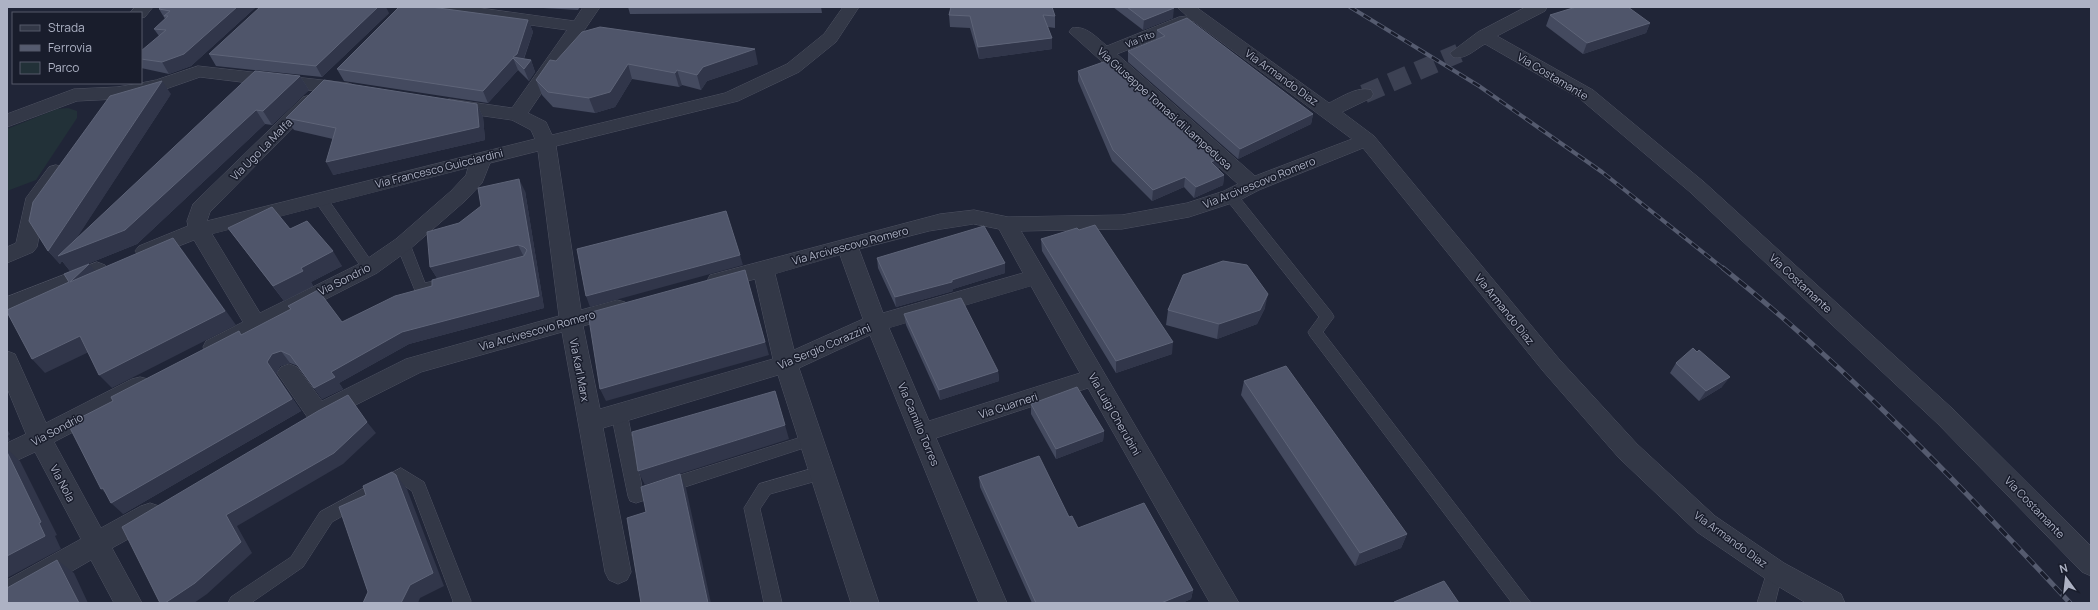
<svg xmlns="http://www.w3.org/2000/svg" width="2098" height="610" font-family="Manrope,sans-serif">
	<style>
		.green { fill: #223138 }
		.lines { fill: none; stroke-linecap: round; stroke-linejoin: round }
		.street-tunnel { stroke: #3c4153; stroke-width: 19; stroke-dasharray: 19 10; stroke-linecap: butt }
		.lane-casing { stroke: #4e5262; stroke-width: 1 }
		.street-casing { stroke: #4e5262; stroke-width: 1 }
		.lane { fill: #333847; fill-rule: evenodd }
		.street { fill: #333847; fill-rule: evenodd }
		.rail-far1-casing { stroke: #555b6f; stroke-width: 4 }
		.rail-casing { stroke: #555b6f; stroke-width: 5 }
		.rail-far1 { stroke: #191d2c; stroke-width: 2.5; stroke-dasharray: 8; stroke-linecap: butt }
		.rail { stroke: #191d2c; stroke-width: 3.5; stroke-dasharray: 10; stroke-linecap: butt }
		.wall { fill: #444a5f }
		.shaded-wall { fill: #31364a }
		.building { fill: #4f556a; stroke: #5e6478 }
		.labels { text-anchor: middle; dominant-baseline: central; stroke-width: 3; stroke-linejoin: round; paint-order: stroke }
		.far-street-label { font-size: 9px; fill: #adb2c4; stroke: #191d2c }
		.street-label { font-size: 11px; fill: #adb2c4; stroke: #191d2c }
	</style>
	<rect width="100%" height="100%" fill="#202537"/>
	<path class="green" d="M68 108 77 111V118L36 180 7 191V129L57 109Z"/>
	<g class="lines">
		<path class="street-tunnel" d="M1364 94 1459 53"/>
		<defs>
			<path id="lane" d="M1231 192 1236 193 1332 313 1334 317 1323 332 1531 603H1512L1310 336 1308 332 1319 317 1226 199 1225 196 1226 193Z
				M320 194 325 195 374 265 376 268 374 271H364L315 201 314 198 315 195Z
				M403 239 408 241 410 244 425 283 450 277 455 278 457 282 455 286 421 294 416 293 396 244 398 241Z
				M619 407 624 409 627 413 642 487 811 434 816 436 819 440 816 444 636 503 630 501 628 496 611 413 614 409Z
				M821 466 827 468 829 473 827 478 770 494 760 509 782 603H764L744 508 759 484Z
				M401 468 424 482 471 601 470 603H452L453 601 412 491 400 483 332 522 303 567 251 603H228L231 597 291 557 320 512Z
				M1775 563 1781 566 1783 571 1775 603H1757L1769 566Z"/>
			<path id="street" d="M135 7H153L145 17 141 18V13H130Z
				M428 7H473L574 21 583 7H600L528 113 546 122 552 135 725 93 787 64 824 34 843 7H859L836 42 799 72 738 101 556 146 581 310 617 300 625 302 628 308 625 314 583 326 600 409 773 359 755 279 718 289 710 287 707 281 710 275 940 214 974 210 1008 217 1122 215 1187 203 1224 191 1238 184 1069 32 1072 28C1086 25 1097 38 1107 46L1179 17 1187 16 1177 7H1196L1329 103C1342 97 1357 86 1371 90L1373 94 1371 98 1342 112 1374 136 1559 359 1637 444 1715 516 1784 563 1841 594 1845 603H1806L1766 579 1697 532 1619 458 1543 371 1363 148 1259 190 1238 201 1189 217 1122 229 1021 231 1239 603H1210L1088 388 936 438 1007 603H979L870 335 799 368 879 603H851L778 375 603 428 631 572 627 580 618 584 609 580 605 572 562 332 421 372 318 424 310 421 277 373 281 367 289 364 297 367 322 401 406 359 559 316 538 151 490 163 482 183 465 201 410 249 377 273 214 356 206 353 203 347 206 341 243 322 194 240 146 259 139 256 135 251 139 246 188 226 187 221 193 204 303 97 310 95 317 97 319 101 210 212 207 221 535 139 531 130 512 120 449 111 442 109 440 105 442 101 449 99 512 108 567 30 436 12 430 11ZM1193 21 1352 139 1255 176 1117 54 1191 25ZM468 168 466 175 451 191 396 239 361 263 260 313 212 234ZM974 224 999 229 1023 273 883 313 859 249 929 231ZM840 255 863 319 794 350 775 274ZM1031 286 1080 373 929 421 889 328Z
				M1526 7H1547L1545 11 1497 36 1593 90 1704 182 1954 410 2091 546V576L2082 572 1938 424 1690 192 1579 98 1485 44C1474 50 1466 60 1453 57L1450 53 1478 32Z
				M198 66 348 83 354 85 357 89 354 93 348 95 200 77 160 91 117 99 77 101 7 127V114L74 89 117 87 141 83 156 80Z
				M56 165 63 167 66 172 46 199 37 247 33 252 7 263V247L16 243 26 198 49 167Z
				M97 262 105 265 108 270 105 275 7 314V297Z
				M7 351 15 354 46 423 132 379 140 377 148 379 152 386 148 393 54 442 101 528 141 506 150 503 159 506 163 514 159 522 112 548 142 603H114L91 560 17 603H7V580L81 539 35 452 7 465V443L26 434 7 388Z"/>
		</defs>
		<use href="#lane" class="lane-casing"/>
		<use href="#street" class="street-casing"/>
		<use href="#lane" class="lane"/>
		<use href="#street" class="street"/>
		<defs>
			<path id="rail-far1" d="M1350 7 1479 86 1602 172 1724 269"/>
			<path id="rail" d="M1723 268C1848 368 1961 486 2070 603"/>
		</defs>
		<use href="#rail-far1" class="rail-far1-casing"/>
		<use href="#rail" class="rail-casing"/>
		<use href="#rail-far1" class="rail-far1"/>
		<use href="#rail" class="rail"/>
	</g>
	<path class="wall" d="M161 7H256L191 66 169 74 141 68V59L159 36 154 29 165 19 159 9Z
		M543 7H580L578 10 543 8Z
		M628 7H821L822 13 630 14Z
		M951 7 1055 16V28L1048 27 1052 49 979 59 970 28 950 27 949 15Z
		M1113 7H1172L1173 18 1143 30Z
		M389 13 322 77 216 66 209 54Z
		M1550 15 1650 23 1646 33 1583 54 1546 26Z
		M528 20 533 32 524 59 531 60 535 72 529 81 518 70 488 103 344 81 337 69Z
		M1157 30 1313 114 1311 124 1238 159 1128 62V51L1156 40Z
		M556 61 758 64 707 81 701 90 682 85 679 87 632 79 615 107 595 113 553 107 542 95 536 80Z
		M1078 71 1220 158 1218 169 1224 175 1223 185 1194 198 1184 187 1152 201 1112 161 1078 81Z
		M300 76 309 90 272 125 265 124 137 244 70 271 62 261 60 264 48 251 171 94 75 240Z
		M477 104 483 117 485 140 333 175V139L294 130 286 118Z
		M525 191 544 308 409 344 339 383 343 389 322 399 298 366 290 363 280 366 276 374 301 411 123 514 241 334 342 322 432 286 437 278 430 267 459 223Z
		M228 228 290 229 342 266 311 282 313 286 284 301Z
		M1079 230 1172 354 1116 373 1042 251 1041 239Z
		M877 258 1005 263V273L953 289V291L896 307 878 268Z
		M1265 308 1257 324 1217 339 1166 325 1168 310Z
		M904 314 998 371 999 381 940 400 906 325Z
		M1676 363 1722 387 1699 401 1670 373Z
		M1244 381 1407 534 1401 548 1355 566 1241 395Z
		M1031 404 1104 431 1103 441 1056 459 1031 414Z
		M979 477 1069 517 1078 528 1193 590 1191 599 1182 603H1032L980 487Z"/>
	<path class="shaded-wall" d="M237 7H256L191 66 169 74 162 62Z
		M378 7H386L389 13 322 77 316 66Z
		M1174 8 1173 18 1143 30 1144 20Z
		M528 20 533 32 521 66 513 57Z
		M1650 23 1646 33 1583 54 1587 43Z
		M1052 38V49L979 59 978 47Z
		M755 49 758 64 707 81 701 90 697 75 703 67Z
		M513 58 518 70 488 103 483 91Z
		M531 60 535 72 529 81 524 69Z
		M628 64 632 79 615 107 595 113 589 98Z
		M677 70 682 85 679 87 675 73Z
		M300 76 309 90 272 125 263 111Z
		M162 81 171 94 67 253 256 110 265 124 137 244 70 271 62 261 60 264 48 251Z
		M477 104 483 117 485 140 333 175 326 162Z
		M1313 114 1311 124 1238 159 1240 149Z
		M1220 158 1219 169 1210 173 1211 162Z
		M1224 175 1223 185 1194 198 1196 187Z
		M1185 177 1184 187 1152 201 1153 190Z
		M519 179 525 191 544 308 409 344 339 383 343 389 322 399 314 388 331 372 402 332 539 296Z
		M173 238 184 252 236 325 112 388 99 375Z
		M518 245 524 257 437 278 430 267Z
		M333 251 342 266 311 282 313 286 284 301 273 286 301 268Z
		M740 255 743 265 590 307 586 296Z
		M1005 263V273L953 289V291L896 307 895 297Z
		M89 264 101 278 70 282Z
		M745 270 769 355 606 401 600 389Z
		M1268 294 1265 308 1257 324 1217 339 1219 324Z
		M80 336 93 350 45 373 32 359Z
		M1173 342 1172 354 1116 373V361Z
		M281 351 290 363 280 366 276 374 301 411 123 514 111 503 267 362 272 354Z
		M998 371 999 381 940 400 939 390Z
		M1730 377 1722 387 1699 401 1706 391Z
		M367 422 376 433 343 464 237 526 252 553 207 594 194 603H165L226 515Z
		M785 425 789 439 645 485 638 471Z
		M7 429 10 434 8 436 10 440 7 442Z
		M1104 431 1103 441 1056 459V449Z
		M7 449 20 461 57 535 55 536 61 549 7 578V556L39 523 7 452Z
		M680 474 686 488 711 603H708Z
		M396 475 407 489 444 586 420 598 418 603H401Z
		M103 488 113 500 101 489Z
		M1407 534 1401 548 1355 566 1360 553Z
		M57 560 74 573 88 603H79Z
		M1193 590 1191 599 1182 603H1161Z"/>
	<path class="building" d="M161 7H237L184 54 162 62 141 59V51L166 30 154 29 168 16H164L170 11 159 9Z
		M260 7H378L316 66 209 54Z
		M399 7H431L528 20 517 54 513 57 531 60 524 69 513 58 483 91 337 69Z
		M951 7H1052L1055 16 1043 15 1052 38 978 47 970 16 949 15Z
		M1127 7H1172L1174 8 1144 20Z
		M1576 7H1628L1650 23 1587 43 1550 15Z
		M1187 18 1313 114 1240 149 1128 51 1165 36 1157 30Z
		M600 27 755 49 703 67 697 75 677 70 675 73 628 64 610 92 589 98 548 92 536 80 550 60 556 61 582 32Z
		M1109 60 1220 158 1211 162 1224 175 1196 187 1185 177 1153 190 1113 150 1078 71Z
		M255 71 300 76 263 111 256 110 125 230 58 256Z
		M324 80 477 104 479 127 326 162 336 128 286 118Z
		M162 81 48 251 29 221 33 202 110 96Z
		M519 179 539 296 402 332 331 372 335 377 314 388 290 355 281 351 272 354 267 362 292 399 111 503 103 488 101 489 68 424 113 401 111 397 239 331 241 335 291 309 288 306 318 290 342 322 395 296 432 286V280L524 256 527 250 524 247 518 245 430 267 427 232 459 223 481 206 478 188Z
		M272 207 290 229 307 221 333 251 301 268 303 271 273 286 228 228Z
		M726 211 740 255 586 296 577 249Z
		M1095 225 1173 342 1116 361 1041 239 1077 228 1079 230Z
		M984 226 1005 263 952 280V282L895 297 877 258Z
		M173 238 225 311 99 375 80 336 32 359 7 312V310L69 282 64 274 89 264 70 282Z
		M1223 261 1247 265 1268 294 1260 310 1219 324 1168 310 1183 275Z
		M745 270 765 342 600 389 588 313Z
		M961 298 998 371 939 390 904 314Z
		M1693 348 1697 352 1699 350 1730 377 1706 391 1676 363Z
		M1286 366 1407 534 1360 553 1244 381Z
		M1077 387 1104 431 1056 449 1031 404Z
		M775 391 785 425 638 471 632 432Z
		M348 395 367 422 334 453 226 515 241 542 195 583 165 603H160L122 527 318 411Z
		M7 452 41 522 39 523 45 536 7 556Z
		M1039 456 1069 517 1072 516 1078 528 1144 503 1193 590 1161 603H1036L979 477Z
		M392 472 396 475 433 573 410 585 401 603H363L368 592 339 507 366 495 363 486Z
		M680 474 708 603H641L627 518 646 512 641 487Z
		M57 560 79 603H7V588Z
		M1444 581 1459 603H1394V602Z"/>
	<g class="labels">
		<g class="far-street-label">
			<text transform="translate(1140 39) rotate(-22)">Via Tito</text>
		</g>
		<g class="street-label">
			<text transform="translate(1553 76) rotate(31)">Via Costamante</text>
			<text transform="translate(1282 77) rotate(36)">Via Armando Diaz</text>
			<text transform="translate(1165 108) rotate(42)">Via Giuseppe Tomasi di Lampedusa</text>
			<text transform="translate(261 149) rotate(-45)">Via Ugo La Malfa</text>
			<text transform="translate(439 168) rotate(-14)">Via Francesco Guicciardini</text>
			<text transform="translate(1259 182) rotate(-22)">Via Arcivescovo Romero</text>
			<text transform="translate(850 245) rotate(-15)">Via Arcivescovo Romero</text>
			<text transform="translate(344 279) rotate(-27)">Via Sondrio</text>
			<text transform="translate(1801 283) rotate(43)">Via Costamante</text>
			<text transform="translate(1505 309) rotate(51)">Via Armando Diaz</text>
			<text transform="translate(537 330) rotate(-16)">Via Arcivescovo Romero</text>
			<text transform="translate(824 346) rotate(-23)">Via Sergio Corazzini</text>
			<text transform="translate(580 370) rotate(79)">Via Karl Marx</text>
			<text transform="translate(1008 405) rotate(-18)">Via Guarneri</text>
			<text transform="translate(1115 414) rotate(60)">Via Luigi Cherubini</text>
			<text transform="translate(919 424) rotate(67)">Via Camillo Torres</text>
			<text transform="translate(57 429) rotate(-28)">Via Sondrio</text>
			<text transform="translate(63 483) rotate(62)">Via Nola</text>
			<text transform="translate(2035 507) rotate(46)">Via Costamante</text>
			<text transform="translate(1731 539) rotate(36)">Via Armando Diaz</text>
		</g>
	</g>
	<rect width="2098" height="610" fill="none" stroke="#adb2c4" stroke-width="16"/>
	<rect x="12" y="12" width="130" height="72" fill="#191d2c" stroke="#545969"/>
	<rect x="20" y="25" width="20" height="6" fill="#333847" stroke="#545969"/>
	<text x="48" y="32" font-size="12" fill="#adb2c4">Strada</text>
	<rect x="20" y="45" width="20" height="6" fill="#555b6f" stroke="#545969"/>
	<text x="48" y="52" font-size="12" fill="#adb2c4">Ferrovia</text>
	<rect x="20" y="62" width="20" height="12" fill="#223138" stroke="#545969"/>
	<text x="48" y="72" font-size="12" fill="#adb2c4">Parco</text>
	<g transform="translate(2066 578) rotate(345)" stroke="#191d2c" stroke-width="3" paint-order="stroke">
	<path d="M0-3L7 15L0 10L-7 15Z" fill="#adb2c4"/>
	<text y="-6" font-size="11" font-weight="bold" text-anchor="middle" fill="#adb2c4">N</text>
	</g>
</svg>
